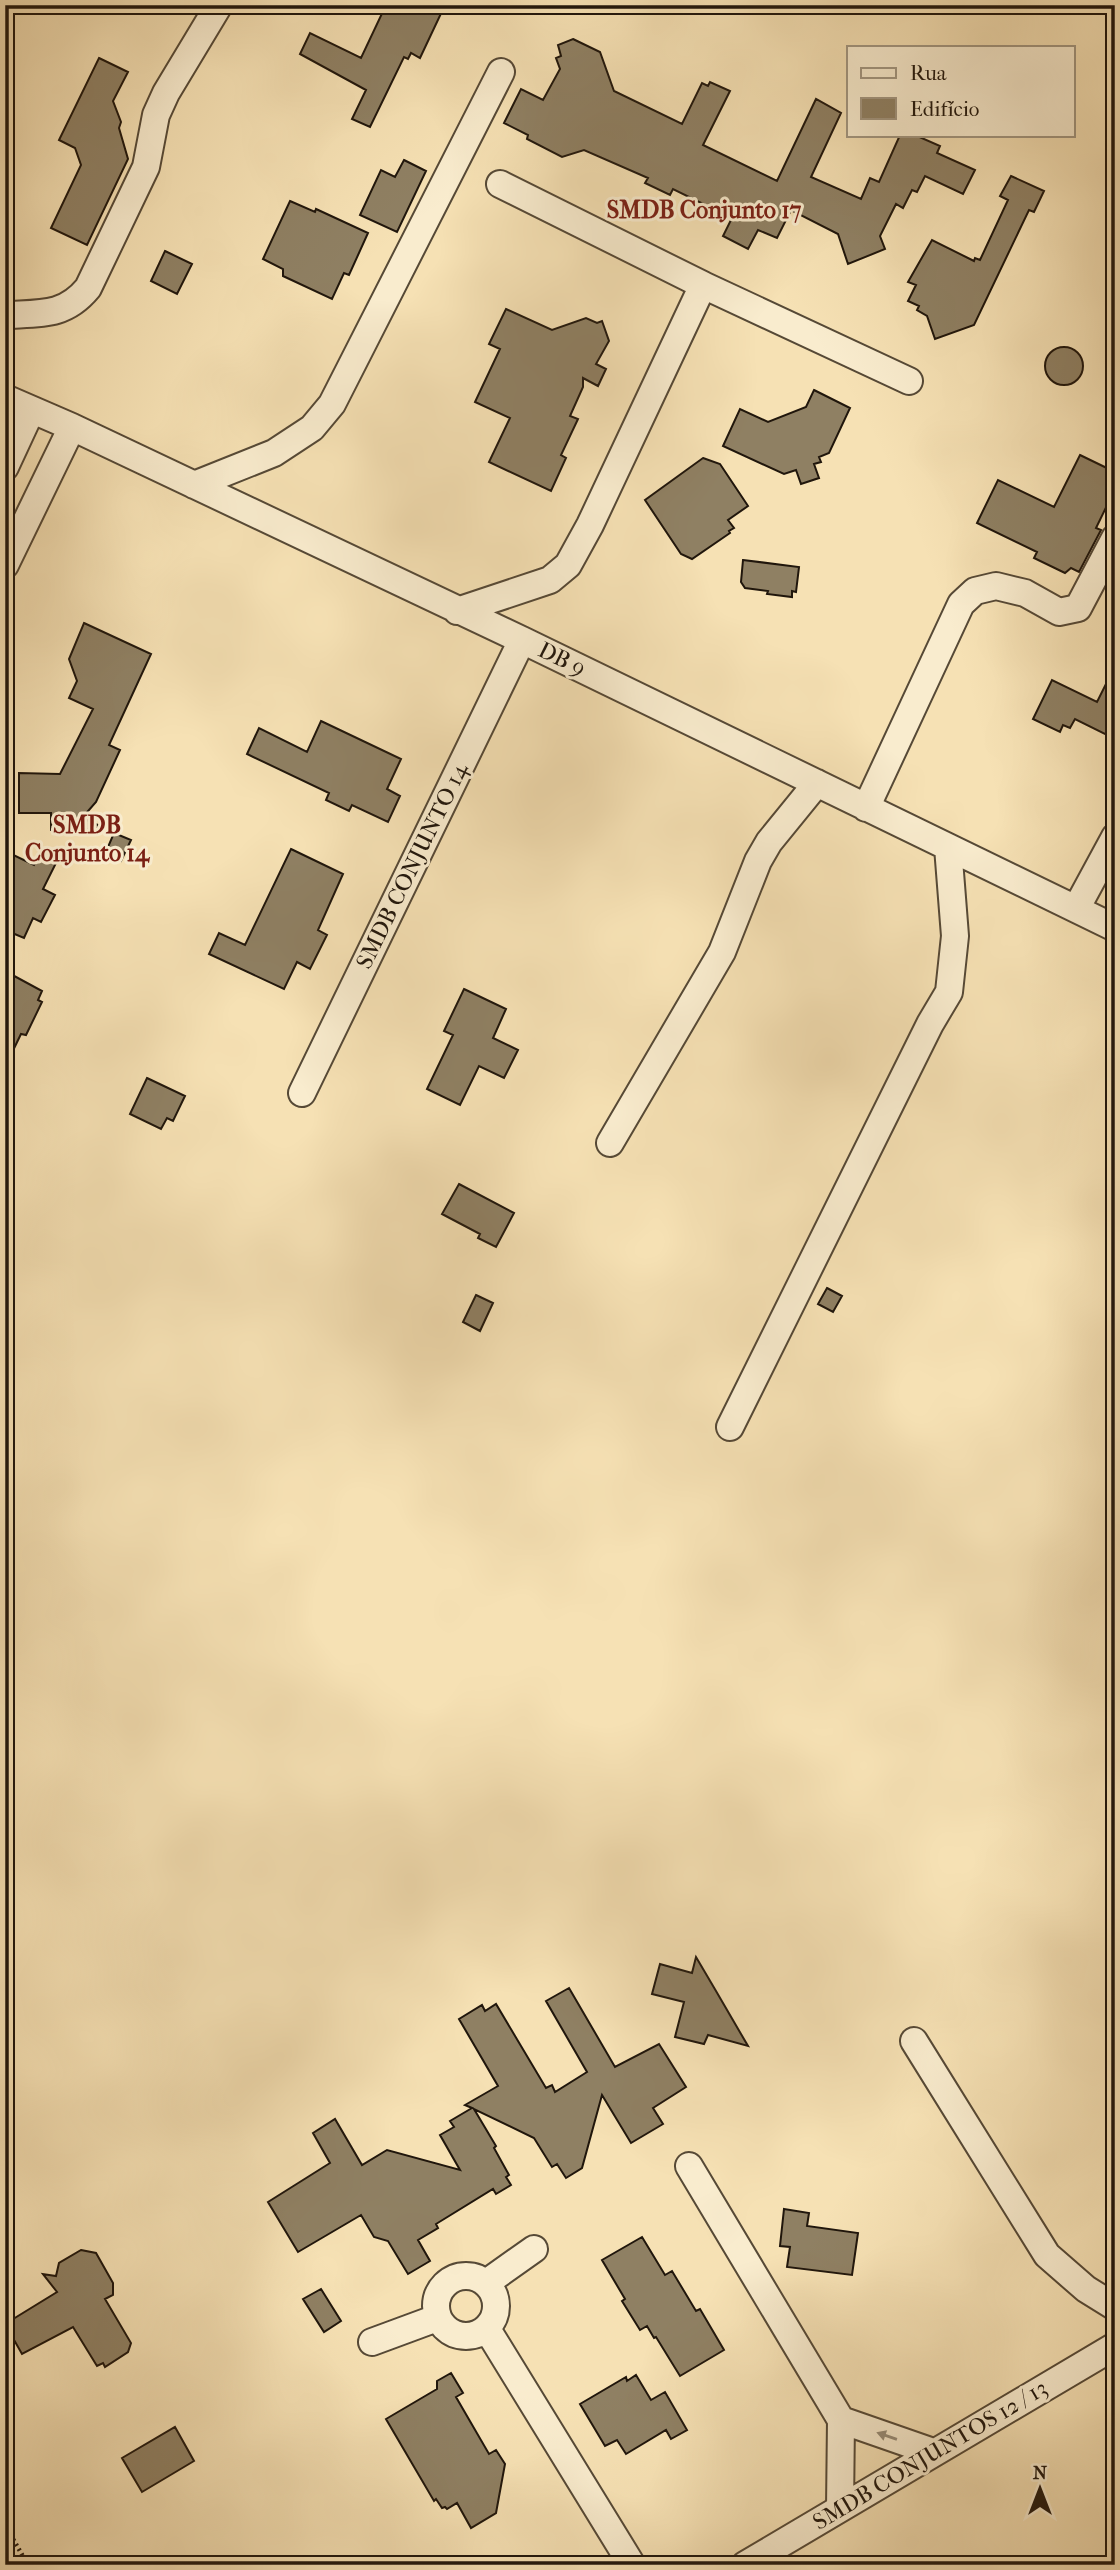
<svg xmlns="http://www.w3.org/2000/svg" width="1120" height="2570" font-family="'IM FELL French Canon',serif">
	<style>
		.building { fill: #8f8063; stroke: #20160c; stroke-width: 2 }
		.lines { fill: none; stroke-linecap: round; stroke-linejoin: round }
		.minor-casing { stroke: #564936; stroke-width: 30 }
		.path { stroke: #20160c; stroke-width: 4.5; stroke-dasharray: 2 3.5; stroke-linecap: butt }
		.minor { stroke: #f9ecce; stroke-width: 26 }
		.oneway { fill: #978c77 }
		.labels { text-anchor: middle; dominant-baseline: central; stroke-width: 6; stroke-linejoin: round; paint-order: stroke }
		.street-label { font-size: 23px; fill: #20160c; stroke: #f9ecce }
		.neighbourhood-label { font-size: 24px; font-weight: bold; fill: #7a1f14; stroke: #f9ecce }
	</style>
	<rect width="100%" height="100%" fill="#f6e1b4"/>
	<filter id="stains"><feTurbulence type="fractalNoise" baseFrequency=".00286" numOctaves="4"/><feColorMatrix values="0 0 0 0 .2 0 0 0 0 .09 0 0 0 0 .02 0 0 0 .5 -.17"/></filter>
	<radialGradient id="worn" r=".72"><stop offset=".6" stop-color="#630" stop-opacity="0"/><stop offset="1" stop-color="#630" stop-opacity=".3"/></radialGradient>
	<path class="building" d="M386 5H445L420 58 411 53 408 59 404 57 370 127 352 119 366 90 300 54 310 33 361 58Z
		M573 39 600 52 614 91 682 124 702 83 708 86 710 82 730 91 703 145 777 181 816 99 841 113 811 177 861 199 870 178 879 182 900 135H915L940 146 937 153 975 170 963 194 925 176 917 192 912 190 903 208 896 204 880 236 885 249 848 264 838 234 791 210 777 238 758 230 748 249 723 236 732 218 673 189 670 195 645 183 648 178 584 150 562 157 527 139 528 135 504 123 521 89 543 100 560 69 556 58 561 56 558 45Z
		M99 58 128 72 113 101 121 122 119 128 128 159 87 245 51 228 81 165 75 148 59 140Z
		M404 160 426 171 397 232 360 215 381 170 395 177Z
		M1011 176 1044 191 1034 212 1029 210 974 325 935 339 927 316 917 310 919 306 908 301 916 285 908 282 932 240 974 261 975 258 980 260 1008 200 1000 196Z
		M290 201 315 212 316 209 368 233 349 275 344 273 332 299 283 276V269L263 259Z
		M165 251 192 264 177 294 151 281Z
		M506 309 552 330 586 318 597 323 602 321 609 341 596 364 606 369 598 386 583 378V387L570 416 578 419 561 455 566 458 551 491 489 462 510 418 475 402 500 349 489 344Z
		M1045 366a19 19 0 1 1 38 0a19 19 0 1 1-38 0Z
		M814 390 850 408 829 453 819 457 821 462 814 464 819 478 801 484 796 470 784 474 723 446 740 409 768 422 806 407Z
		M1080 455 1115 472V489L1096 528 1101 530 1079 572 1071 568 1065 573 1034 558 1037 552 977 523 998 480 1054 507Z
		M703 458 720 464 748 506 728 520 734 528 729 531 730 533 692 559 681 554 645 500Z
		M743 560 799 567 796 592 792 591V597L767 594 768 591 745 588 741 582Z
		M84 623 151 654 109 745 120 750 96 802 82 818 107 829 51 830V813H19V773L60 774 93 709 69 698 77 681 69 659Z
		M1115 666V739L1075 719 1070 728 1063 725 1060 732 1033 719 1052 680 1097 702Z
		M321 721 401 759 387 789 400 796 388 822 352 805 349 811 326 800 329 793 247 754 259 728 307 752Z
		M114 833 131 840 121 861 105 854Z
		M291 849 343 874 318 930 327 935 310 969 297 962 284 989 209 954 219 933 245 945Z
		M5 851 34 865 39 855 56 863 43 889 55 895 41 922 33 918 24 938 5 930Z
		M5 971 42 991 38 1000 42 1002 26 1035 21 1034 5 1067Z
		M464 989 506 1009 493 1038 518 1050 504 1078 479 1066 460 1105 427 1089 453 1035 444 1031Z
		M147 1078 185 1096 173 1121 167 1118 161 1129 130 1114Z
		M459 1184 514 1213 496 1247 478 1238 480 1234 442 1214Z
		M827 1288 842 1296 833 1312 818 1304Z
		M476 1295 493 1303 480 1331 463 1322Z
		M696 1957 716 1991 748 2046 708 2035 704 2044 675 2037 684 2002 652 1994 660 1964 692 1973Z
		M569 1988 615 2067 659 2044 686 2087 653 2108 663 2124 631 2143 602 2095 582 2168 566 2178 557 2164 552 2167 534 2138 474 2109 496 2146 494 2148 509 2175 506 2177 511 2185 496 2194 493 2189 436 2224 438 2228 418 2240 430 2261 408 2274 388 2241 374 2237 361 2215 298 2252 268 2202 330 2163 313 2133 335 2119 362 2165 387 2150 460 2170 440 2135 454 2127 450 2121 472 2108 465 2105 498 2086 459 2019 482 2005 485 2011 496 2004 546 2088 552 2085 555 2092 587 2072 546 2001Z
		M784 2209 809 2213 807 2226 858 2233 852 2275 787 2267 790 2247 780 2246Z
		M642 2237 665 2275 672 2271 696 2311 700 2309 724 2350 680 2376 656 2337 654 2338 647 2326 640 2330 622 2301 625 2299 602 2260Z
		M81 2250 96 2253 113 2283V2295L105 2299 131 2343 128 2352 105 2367 103 2363 97 2366 73 2327 22 2354 5 2324 57 2292 43 2274 56 2276 59 2263Z
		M321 2289 341 2321 324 2332 303 2299Z
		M451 2373 463 2393 456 2397 489 2454 496 2450 505 2464 496 2513 471 2528 457 2503 447 2509 445 2507 442 2508 436 2499 434 2501 386 2419 437 2389V2381Z
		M636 2375 651 2400 665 2392 687 2430 671 2439 666 2430 626 2454 617 2440 605 2446 580 2404 626 2377 627 2381Z
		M175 2427 194 2461 142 2492 122 2458Z"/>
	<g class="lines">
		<defs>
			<path id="minor" d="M703 285 909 381
				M5 315C40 313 64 317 88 288L146 167 156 115 166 93 219 5
				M5 398 72 427 522 640 1115 928
				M5 467 31 411
				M194 485 274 453 312 428 332 404 501 72
				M5 565 72 427
				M457 611 550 580 568 565 590 525 703 285 500 184
				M866 808 961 604 975 591 996 586 1025 593 1059 612 1078 608 1115 538
				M1076 909 1115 837
				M302 1093 522 640
				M610 1143 722 952 758 861 769 842 817 783
				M730 1427 930 1024 949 992 955 936 948 847
				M914 2041 1047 2255 1086 2289 1115 2307
				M689 2166 841 2420 840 2508
				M436 2306a30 30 0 1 1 60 0a30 30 0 1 1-60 0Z
				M486 2283 534 2249
				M487 2329 632 2565
				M372 2342 437 2318
				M841 2420 933 2452
				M745 2565 1115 2346"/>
		</defs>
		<use href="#minor" class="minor-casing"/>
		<path class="path" d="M5 2525 28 2565"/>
		<use href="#minor" class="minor"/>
	</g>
	<defs><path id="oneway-solid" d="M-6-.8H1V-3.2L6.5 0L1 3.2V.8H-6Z" transform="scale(1.75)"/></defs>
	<use class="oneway" href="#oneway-solid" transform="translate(887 2436) rotate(-161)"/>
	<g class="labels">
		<g class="street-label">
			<text transform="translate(562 659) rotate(26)">DB 9</text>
			<text transform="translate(412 866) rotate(-64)">SMDB CONJUNTO 14</text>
			<text transform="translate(930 2455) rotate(-31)">SMDB CONJUNTOS 12 / 13</text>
		</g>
		<g class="neighbourhood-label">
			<text x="704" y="210">SMDB Conjunto 17</text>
			<text x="87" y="825">SMDB<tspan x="87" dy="28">Conjunto 14</tspan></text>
		</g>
	</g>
	<rect width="1120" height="2570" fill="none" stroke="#f6e1b4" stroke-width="28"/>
	<rect x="7" y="7" width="1106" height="2556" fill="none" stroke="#20160c" stroke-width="3.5"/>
	<rect x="14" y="14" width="1092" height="2542" fill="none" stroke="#20160c" stroke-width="2"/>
	<rect x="847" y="46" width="228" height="91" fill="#f9ecce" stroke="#a29680" stroke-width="2"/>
	<rect x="861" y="68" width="35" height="10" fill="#f9ecce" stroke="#a29680" stroke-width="2"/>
	<text x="910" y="80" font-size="21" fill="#20160c">Rua</text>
	<rect x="861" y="98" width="35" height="21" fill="#8f8063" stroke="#a29680" stroke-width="2"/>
	<text x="910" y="116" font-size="21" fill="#20160c">Edifício</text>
	<g transform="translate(1040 2489)" stroke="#f9ecce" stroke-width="5" paint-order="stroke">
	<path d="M0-5L12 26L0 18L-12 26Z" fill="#20160c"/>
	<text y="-10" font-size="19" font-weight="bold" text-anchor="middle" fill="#20160c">N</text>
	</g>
	<rect width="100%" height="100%" filter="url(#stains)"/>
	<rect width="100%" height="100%" fill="url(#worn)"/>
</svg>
